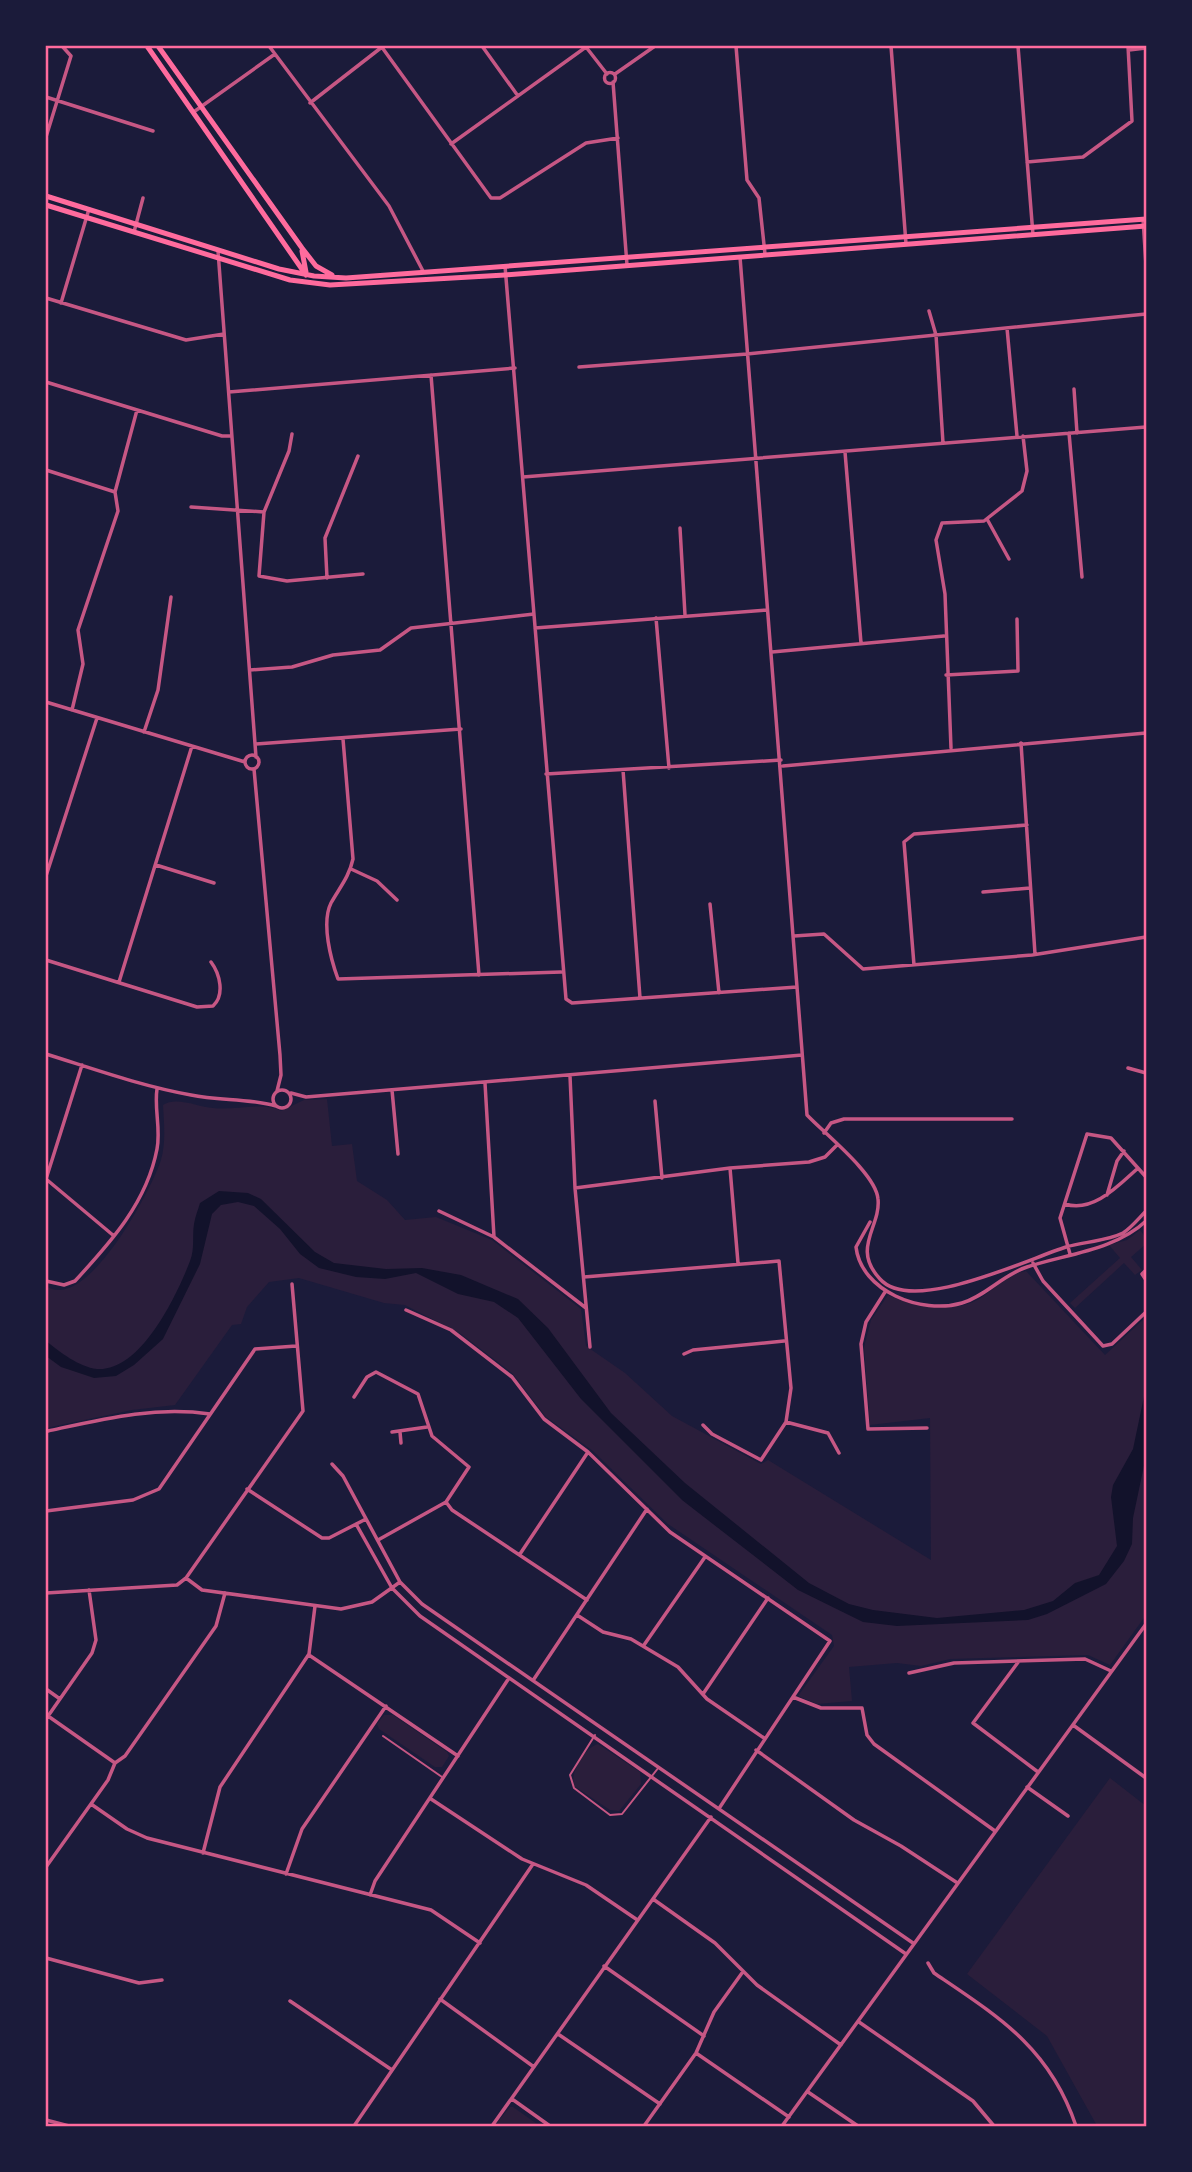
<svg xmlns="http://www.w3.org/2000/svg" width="1192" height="2172" font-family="'Public Sans',sans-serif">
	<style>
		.green { fill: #2a1e3b }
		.water { fill: #12122b }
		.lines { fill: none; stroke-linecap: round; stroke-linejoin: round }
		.service { stroke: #c65784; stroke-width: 2 }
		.minor { stroke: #c65784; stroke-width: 3.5 }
		.primary { stroke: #ff6b9d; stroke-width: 5 }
		.neatline { fill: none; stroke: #ff6b9d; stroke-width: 2.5 }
	</style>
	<rect width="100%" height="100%" fill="#1b1b3a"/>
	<path class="green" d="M327 1099 332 1146 352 1144 357 1181 387 1200 405 1220 436 1217 492 1240 581 1309 586 1346 625 1373 672 1416 761 1464 768 1460 931 1560 930 1418 870 1425 864 1347 871 1320 888 1295C914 1307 953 1314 979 1299 995 1289 1007 1274 1026 1271L1105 1355 1146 1317V1615L1110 1665 1088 1655 950 1659 921 1666 897 1663 849 1667 852 1701 817 1704 798 1696 834 1646 832 1635 668 1524 593 1451 546 1417 512 1373 461 1334 405 1305 384 1303 299 1278 269 1282 247 1307 241 1324 232 1325 175 1405 132 1410 46 1428V1286C86 1314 152 1189 161 1160 166 1142 164 1124 163 1105 176 1096 198 1107 213 1108 234 1111 262 1101 281 1111L304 1100Z
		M1140 1230 1146 1238V1244L1131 1257 1142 1270 1135 1275 1124 1263 1075 1308 1070 1303 1120 1258 1109 1245 1127 1240Z
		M384 1715H393L447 1752 449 1756 442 1767H435L379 1729 377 1724Z
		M598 1744 640 1772 641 1784 619 1811 610 1810 574 1786C570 1772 584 1748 598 1744Z
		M1110 1778 1146 1806V2126L1096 2124 1047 2036 967 1974Z
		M510 2107H513L540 2126H494Z"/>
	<path class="water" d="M219 1191 248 1193 261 1199 315 1252 334 1263 386 1269 422 1268 461 1275 518 1299 548 1328 611 1413 685 1483 809 1583 849 1604 873 1610 937 1618 1024 1610 1053 1601 1075 1583 1099 1575 1117 1546 1111 1497 1113 1485 1133 1449 1146 1387V1456L1133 1518 1132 1544 1124 1561 1106 1584 1047 1614 1028 1620 897 1626 863 1622 798 1590 682 1500 581 1399 518 1318 494 1302 458 1294 416 1273 385 1279 356 1277 319 1268 300 1254 280 1229 254 1206 238 1202 221 1205 212 1214 200 1264 163 1339 134 1365 116 1376 94 1378 61 1367 46 1356V1341C60 1352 79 1367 97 1369 141 1372 177 1295 190 1261 195 1249 192 1236 194 1224 195 1217 198 1210 200 1203Z"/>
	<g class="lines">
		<path class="service" d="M595 1735 570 1775 574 1788 610 1815 622 1814 659 1767
			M383 1736 442 1777"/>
		<path class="minor" d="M269 46 389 206 423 271
			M381 46 491 198H500L586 143 618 138
			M482 46 518 96
			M736 46 747 180 759 198 765 254
			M891 46 906 244
			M1018 46 1033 235
			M586 47 607 74
			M1129 50 1146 48
			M604.5 78a5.5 5.5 0 1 1 11 0a5.5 5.5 0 1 1-11 0Z
			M615 74 655 46
			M613 82 627 265
			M46 97 153 131
			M310 103 382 47
			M195 111 275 54
			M46 137 71 56 62 46
			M451 144 586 47
			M1027 162 1083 157 1132 121 1128 46
			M1143 219 1146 265
			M134 232 143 198
			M218 251 256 757
			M740 257 807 1115C825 1134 876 1174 878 1199 881 1227 851 1248 880 1279 912 1315 1025 1260 1066 1247 1083 1242 1107 1241 1123 1233 1131 1228 1139 1218 1146 1211
			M505 266 566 999 572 1003 797 987
			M46 298 186 340 224 334
			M61 303 89 209
			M929 311 936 335 943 443
			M1007 328 1017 436
			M579 367 747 354 1146 314
			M431 375 479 975
			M46 382 222 436H231
			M1074 389 1077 433
			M229 392 515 368
			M1069 433 1082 577
			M845 452 861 643
			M46 470 115 492
			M523 477 1146 427
			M191 507 264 512 259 576 287 581 363 574
			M264 512 289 451 292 434
			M987 519 1009 559
			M680 528 685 615
			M327 578 325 538 358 456
			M656 618 669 768
			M535 628 766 610
			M772 652 944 636
			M250 670 292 667 333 655 380 650 411 628 534 614
			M946 675 1018 671 1017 619
			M46 702 245 762
			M72 710 83 664 78 630 118 511 115 492 137 410
			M144 732 158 690 171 597
			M343 739 353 859C349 877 340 887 331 903 321 923 331 960 338 979L561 972
			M1021 743 1035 954
			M256 744 461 729
			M951 748 945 594 936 540 942 523 984 521 1022 491 1027 471 1023 436
			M245 762a7 7 0 1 1 14 0a7 7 0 1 1-14 0Z
			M783 766 1146 733
			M254 769 280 1055 281 1075 277 1091
			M623 770 640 998
			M546 774 781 760
			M156 865 214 883
			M351 869 377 881 397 900
			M46 876 97 718
			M983 892 1030 888
			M710 904 719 993
			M794 936 824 934 863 969 1032 955 1146 937
			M46 960 197 1007 213 1006C225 995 220 974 211 962
			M914 965 904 842 914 834 1027 825
			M119 982 192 746
			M46 1054C94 1069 141 1086 191 1095 219 1101 248 1098 276 1106
			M82 1065 46 1179 114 1236
			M1128 1068 1146 1073
			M570 1076 575 1188 590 1347
			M485 1083 494 1237
			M273 1099a9 9 0 1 1 18 0a9 9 0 1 1-18 0Z
			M392 1090 398 1154
			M291 1093 306 1097 802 1055
			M655 1101 662 1178
			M824 1133 831 1123 844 1119H1012
			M730 1168 738 1263
			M575 1188 730 1168 809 1162 825 1157 836 1146
			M1107 1195 1117 1161 1124 1151
			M1065 1204C1093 1213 1118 1186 1137 1169
			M439 1211 494 1237 586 1308
			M870 1222 856 1247C861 1291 921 1315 962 1303 986 1296 1002 1275 1027 1267 1067 1254 1115 1250 1146 1221
			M1070 1254 1060 1218 1087 1134 1111 1138 1146 1177
			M1033 1263 1043 1281 1103 1346 1112 1344 1146 1312
			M1146 1270 1142 1274 1146 1280
			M584 1277 779 1261 791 1388 786 1422 761 1460 712 1434 703 1425
			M46 1281 64 1285 75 1281C111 1242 147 1202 157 1149 161 1129 154 1109 157 1089
			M885 1292 866 1322 861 1344 868 1429 927 1428
			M406 1310 451 1330 512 1377 544 1419 588 1452 670 1532 830 1641 720 1807
			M684 1354 693 1350 784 1341
			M354 1397 367 1377 376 1372 418 1394 432 1436 469 1467 446 1502
			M786 1422 828 1433 839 1453
			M48 1431C103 1419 154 1406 210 1414
			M392 1432 427 1427
			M400 1432 401 1443
			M332 1464 343 1476 400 1582 422 1604 913 1943
			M247 1489 322 1538H329L366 1519
			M46 1511 133 1500 159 1489 255 1349 296 1346
			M356 1524 392 1588 420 1616 906 1954
			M378 1540 446 1502 452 1510 587 1600
			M520 1554 588 1452
			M186 1578 202 1590 341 1609 372 1602 400 1582
			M46 1593 177 1585 186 1578 303 1411 292 1284
			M577 1615 603 1632 631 1639 678 1667 707 1699 764 1738
			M644 1645 705 1557
			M309 1655 458 1756
			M1019 1661 973 1723 1038 1772
			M909 1673 954 1663 1085 1659 1111 1671
			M534 1679 647 1509
			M46 1689 60 1699
			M703 1694 768 1598
			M793 1697 821 1708H862L867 1735 874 1744 995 1831
			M48 1716 115 1763
			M46 1719 92 1653 96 1640 89 1590
			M1073 1725 1146 1778
			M756 1750 854 1820 901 1846 956 1882
			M1027 1787 1068 1816
			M431 1799 522 1859 586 1885 636 1919
			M91 1804 127 1829 147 1838 431 1910 480 1943
			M203 1853 220 1787 309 1654 315 1606
			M46 1867 108 1780 115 1763 125 1756 216 1626 225 1593
			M286 1874 302 1829 386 1706
			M370 1895 375 1881 509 1678
			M653 1899 715 1943 757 1985 841 2045
			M46 1958 139 1983 162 1980
			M928 1963 934 1973C999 2017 1050 2048 1076 2126
			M604 1966 704 2036
			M440 1999 534 2067
			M290 2001 392 2070
			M859 2022 973 2101 994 2126
			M558 2034 660 2104
			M696 2053 789 2117
			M808 2092 858 2126
			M512 2099 550 2126
			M46 2120 69 2126
			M354 2126 533 1864
			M492 2126 711 1817
			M644 2126 696 2053 714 2012 742 1973
			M782 2126 1146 1624"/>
		<path class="primary" d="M147 46 306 275
			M158 46 302 248 316 266 332 275
			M46 196 279 269 314 276 346 278 1146 219
			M46 205 290 280 330 285 505 275 1146 226
			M302 251 306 272"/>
	</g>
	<rect width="1192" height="2172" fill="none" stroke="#1b1b3a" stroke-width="94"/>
	<rect x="47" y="47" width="1098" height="2078" class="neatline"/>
</svg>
